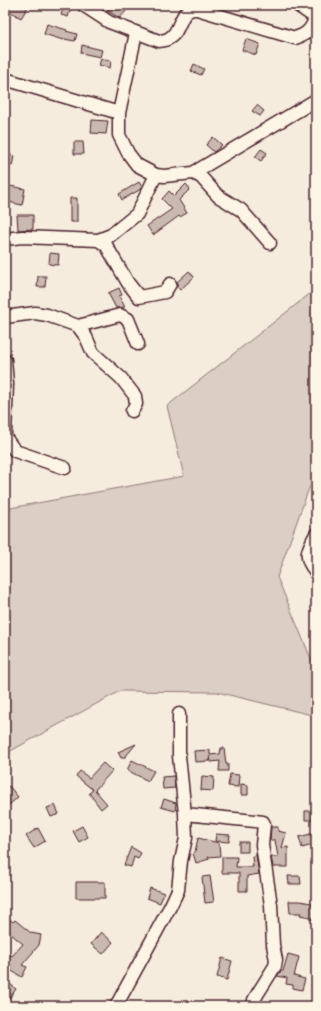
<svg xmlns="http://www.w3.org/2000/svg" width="321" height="1011" font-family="Mali,sans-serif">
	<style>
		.green { fill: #dbcec4; stroke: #927678 }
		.building { fill: #cab9b1; stroke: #4a1f2b }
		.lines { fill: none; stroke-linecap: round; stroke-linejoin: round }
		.minor-casing { stroke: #4a1f2b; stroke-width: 15 }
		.minor { stroke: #fcf5e5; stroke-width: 12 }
	</style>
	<rect width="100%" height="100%" fill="#f5ecde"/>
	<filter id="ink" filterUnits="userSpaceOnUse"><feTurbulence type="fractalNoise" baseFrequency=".025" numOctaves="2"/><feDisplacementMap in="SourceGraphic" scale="8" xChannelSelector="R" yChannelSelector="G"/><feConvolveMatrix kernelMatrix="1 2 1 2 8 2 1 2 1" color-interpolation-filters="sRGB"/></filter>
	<g filter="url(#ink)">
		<path class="green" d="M316 289V478L309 488 277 577 312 661 316 665V716L217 692 120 691 5 754V509L184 476 167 406Z"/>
		<path class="building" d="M12 5H29L21 18 9 11Z
			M64 5H72L68 17 61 15Z
			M111 5H118L126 11 120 18 107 11Z
			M47 24 67 30 66 31 77 34 75 41 64 39 63 40 44 34Z
			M246 39 260 44 256 55 242 50Z
			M82 45 102 50 100 57 81 53Z
			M101 59 111 61 110 68 99 65Z
			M194 64 204 69 201 75 191 71Z
			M257 105 264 111 260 116 252 111Z
			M92 120 108 121 106 134 91 133Z
			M213 137 222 145 214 152 206 145Z
			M74 142H83L84 154H74Z
			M261 149 267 153 261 161 255 157Z
			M5 153 14 156 12 166 5 164Z
			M139 182 142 187 141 189 122 200 119 194Z
			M186 184 190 189 179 200 187 213 180 217 179 216 153 235 147 226 172 209 162 199 169 191 174 196Z
			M10 186 25 189 22 205 8 202Z
			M70 198H77V222H70Z
			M17 215H33V229L18 230Z
			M50 253 59 254 58 265 49 264Z
			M189 271 194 277 180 290 177 286V282Z
			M38 276H46L45 287H37Z
			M119 288 122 295 119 296 125 307 116 308 108 293Z
			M136 744 125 757 121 758 118 752Z
			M221 748H224L226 764H228V771H219L220 761 211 762 210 756V761L195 762 194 751 210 750V755L220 754Z
			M132 760 154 771 148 781 127 770Z
			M103 763 112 771 95 790 107 804 101 809 89 793 93 790 76 776 80 771 89 778Z
			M230 774 239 775 238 787 228 786Z
			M174 776 175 788 163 789 162 777Z
			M202 776 214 777 213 791 201 790Z
			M241 784 248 785V795H241Z
			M9 786 18 797 9 805 5 800V789Z
			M164 799 176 803 175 811 161 807Z
			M55 805 59 814 51 817 47 808Z
			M305 811H316V820H305Z
			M82 826 88 837 79 842 73 831Z
			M271 827H278V831L286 833 282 848 288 847V867H273L271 857H278L275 840H270Z
			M38 828 45 841 34 848 26 836Z
			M314 833 316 844 302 848 299 837Z
			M216 834 230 835 229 842 215 841Z
			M198 838 219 843 220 856 208 857 209 859 196 863 193 853 195 852Z
			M239 842H248V852H239Z
			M131 847 141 853 138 859 134 857 131 867 124 865Z
			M256 855 259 874 247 876V891H239V873H222V857H237L236 867H253L252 856Z
			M210 876 214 902 205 903 202 877Z
			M288 876H300L301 884H289Z
			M76 882H105V898H76Z
			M150 888 164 893 160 903 147 898Z
			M289 901H300L316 904V920L309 919 310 917 300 915 301 913H290Z
			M5 915 13 922 15 920 31 933 41 935 39 945 22 965 27 967 22 977 10 970 11 968 5 963V956L8 953 12 956 23 944 5 929Z
			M101 932 113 942 103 954 91 944Z
			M288 954 299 957 294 976 305 979 302 990 293 988V985L286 984 287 978 277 976 281 971H283Z
			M222 958 232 961 227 980 217 977Z
			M9 983 16 989 5 1004V988Z"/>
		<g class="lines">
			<defs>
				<path id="minor" d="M83 5 109 22 159 41C185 40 175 7 197 9L295 38C308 34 310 30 316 18
					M297 5 316 18
					M136 33 119 113V135L128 153 137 165 156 175 164 176 193 173 316 100
					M5 79 119 113
					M193 173 201 177 218 196 241 210 270 243
					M5 239 22 237 98 240 111 235 137 214 156 175
					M98 240 106 245 128 283 139 297 165 292 170 284
					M5 317 35 313 47 315 78 326 86 337 93 353 121 378 135 396 136 404 132 411
					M78 326 120 315 128 319 138 344
					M5 360 7 384 5 434
					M5 437 15 451 65 468
					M316 534C307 550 303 557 316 572
					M185 814 255 821 263 822 264 824 262 845 271 905 273 945 276 960 275 966 258 993 254 1000 253 1006
					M116 1006 171 905 178 890 181 861 186 838 185 814 179 756V714"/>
			</defs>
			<use href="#minor" class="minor-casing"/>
			<use href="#minor" class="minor"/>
		</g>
	</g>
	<rect width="321" height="1011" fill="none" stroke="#fcf5e5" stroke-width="20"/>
	<rect x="10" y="10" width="301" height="991" fill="none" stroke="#4a1f2b" stroke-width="1.5" filter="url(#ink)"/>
</svg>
